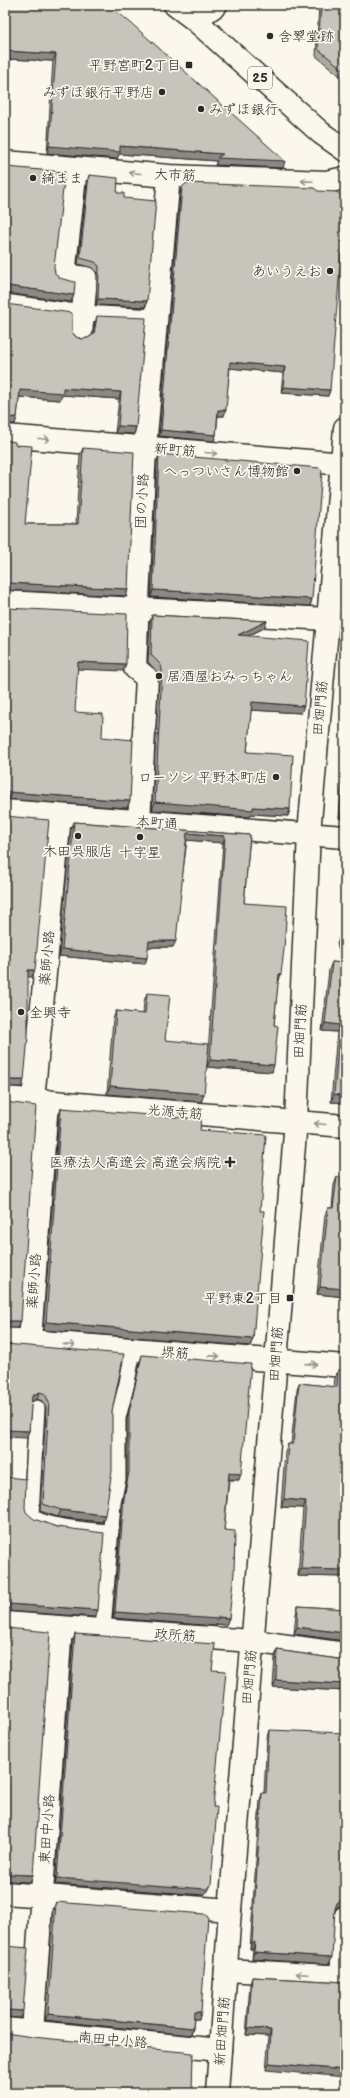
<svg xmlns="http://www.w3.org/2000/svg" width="350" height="2098" font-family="'Balsamiq Sans','Klee One',sans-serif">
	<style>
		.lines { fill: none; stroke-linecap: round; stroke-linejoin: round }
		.lane-casing { stroke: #2b2b2b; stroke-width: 18 }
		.street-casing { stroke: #2b2b2b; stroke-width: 25 }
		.secondary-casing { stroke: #2b2b2b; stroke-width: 25 }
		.highway-casing { stroke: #2b2b2b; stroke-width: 25 }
		.lane { stroke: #fbf7ec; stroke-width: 15 }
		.street { stroke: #fbf7ec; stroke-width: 22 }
		.secondary { stroke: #fbf7ec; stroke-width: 22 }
		.highway { stroke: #fbf7ec; stroke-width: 22 }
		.wall { fill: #aba9a2; stroke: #2b2b2b }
		.shaded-wall { fill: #8b8984; stroke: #2b2b2b }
		.building { fill: #c7c4bc; stroke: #2b2b2b }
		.oneway { stroke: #93918c }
		.poi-dot { fill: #2b2b2b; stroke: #fbf7ec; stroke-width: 1.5 }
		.labels { text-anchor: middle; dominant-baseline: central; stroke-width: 3.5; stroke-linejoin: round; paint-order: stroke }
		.shield { fill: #fbf7ec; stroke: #696865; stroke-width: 1 }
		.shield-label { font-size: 13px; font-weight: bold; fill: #2b2b2b }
		.poi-label { font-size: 14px; fill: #2b2b2b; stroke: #fbf7ec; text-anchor: end }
		.street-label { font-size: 14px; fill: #2b2b2b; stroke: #fbf7ec }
	</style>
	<rect width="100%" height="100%" fill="#fbf7ec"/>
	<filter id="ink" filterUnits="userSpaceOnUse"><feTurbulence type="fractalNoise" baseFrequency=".025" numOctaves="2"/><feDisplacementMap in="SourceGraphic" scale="8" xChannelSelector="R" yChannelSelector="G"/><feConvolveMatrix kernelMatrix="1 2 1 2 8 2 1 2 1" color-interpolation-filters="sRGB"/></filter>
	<g filter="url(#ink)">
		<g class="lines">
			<defs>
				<path id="lane" d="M5 302 83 313 156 317
					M37 1408 31 1515C41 1527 94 1531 111 1532
					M103 1630 113 1503 118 1479V1418L127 1383 133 1350"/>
				<path id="street" d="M195 20 216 5
					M5 162 169 176 326 182 345 178
					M76 168 64 275 86 278 81 334
					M5 436 345 464
					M5 602 328 619
					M5 811 345 837
					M139 822 147 678 135 668 145 447 169 176
					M5 1098 345 1126
					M33 1100 60 816
					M5 1339 345 1366
					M30 1341 47 1101
					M5 1623 252 1641 345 1654
					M5 1893 230 1910
					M226 1970 345 1977
					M341 1976 345 1917
					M5 2029 220 2050
					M32 2032 61 1627"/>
				<path id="secondary" d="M217 2093 230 1910 296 1121 309 833 345 428"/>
				<path id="highway" d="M175 5 195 20 321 133 345 150"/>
			</defs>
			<use href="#lane" class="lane-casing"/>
			<use href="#street" class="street-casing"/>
			<use href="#secondary" class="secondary-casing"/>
			<use href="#highway" class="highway-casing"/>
			<use href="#lane" class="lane"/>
			<use href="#street" class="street"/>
			<use href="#secondary" class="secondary"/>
			<use href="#highway" class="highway"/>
		</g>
		<path class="wall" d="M5 5 283 168 215 165 217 161 119 154 117 159 47 153 53 61 5 59Z
			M319 5H345V80L316 56Z
			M89 175 117 193 124 198 147 301 145 307 96 305 97 273 93 268 78 264 87 182Z
			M182 187 330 390 328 396 281 393 283 373 230 368 224 416H218L216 435 214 441 159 436 180 193Z
			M5 303 72 332 76 337 82 339 88 338 92 335 95 323 97 316 136 427 134 434 115 433 119 399 62 395 60 400 19 397 17 417 15 424H5Z
			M15 445 25 524H76L80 455 83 448 128 589 126 596 5 590Z
			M159 454 312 599 310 606 151 597 157 461Z
			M152 615 267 621 264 628 248 636 301 713 251 710 247 752 290 809 288 816 251 814 250 817 152 810 159 679 158 673 148 662 150 622Z
			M345 733V819L339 818Z
			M74 822 250 835 244 903 279 981 278 980 274 1025 272 1072 207 1067 223 843 187 840 173 947H148L145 964 59 956 71 829Z
			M345 932V1103L331 1102 337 1032 322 1031 329 970 332 962 342 963 337 944 340 936Z
			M147 993 165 1040 204 1094 201 1102 107 1094 113 1019 116 1011 143 1014 144 1001Z
			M61 1108 200 1130 260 1211 253 1339 250 1346 43 1330 59 1115Z
			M337 1177 345 1178V1297L317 1294 325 1215 328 1208H332L334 1185Z
			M5 1344 112 1411 102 1522 58 1517 40 1511 46 1408 42 1401 37 1399 31 1402 29 1431 26 1438Z
			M142 1355 239 1480H229L224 1530 229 1618 226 1625 216 1624 215 1626 113 1618 122 1504 127 1479V1419L140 1362Z
			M338 1370 345 1577 298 1576 303 1508 281 1507 285 1451 288 1444H291L297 1390 299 1383 334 1387 335 1378Z
			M298 1606 345 1609V1641L294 1634 296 1614Z
			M75 1634 212 1670 213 1807 208 1891 204 1895 55 1884 73 1640Z
			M277 1650 345 1660V1691L273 1687 275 1657Z
			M269 1730 339 1906 335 1910 329 1964 252 1959 253 1949H250L260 1800 262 1793H264L267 1737Z
			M56 1902 201 2012 199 2019H194L193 2028 191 2035 45 2020 53 1909Z
			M252 1977 345 1982 266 2070 269 2036 246 2035 250 1984Z"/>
		<path class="shaded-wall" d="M5 51 56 54 53 61 5 59Z
			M49 146H120L223 154 285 161 283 168 215 165 217 161 119 154 117 159 47 153Z
			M8 286 74 295 71 302 6 293H5V288Z
			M98 299 147 301 145 307 96 305Z
			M230 362 285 367 283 373 228 368Z
			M283 387 330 390 328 396 281 393Z
			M63 388 121 392 119 399 62 395 60 400 18 397 20 390Z
			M218 410H226L224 416H216Z
			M17 417 15 424H5V418Z
			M118 426 136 427 134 434 115 433Z
			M161 430 216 435 214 441 159 436Z
			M5 583H8L128 589 126 596 5 590Z
			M153 590 312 599 310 606 151 597Z
			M267 621 264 628 235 642 238 635Z
			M78 662 126 664 123 671 75 669Z
			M252 702 304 706 301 713 249 710Z
			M5 792H8L130 801 127 808 5 799Z
			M155 802 253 807 290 809 288 816 251 814 250 817 152 810Z
			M342 811H345V819L339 818Z
			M187 833 225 836 223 843 185 840Z
			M149 941H176L173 947H146Z
			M62 949 147 958 145 964 59 956Z
			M28 970H35L32 977H26Z
			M279 974H281L279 981 276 980Z
			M325 1023 340 1025 337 1032 322 1031Z
			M210 1060 274 1065 272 1072 207 1067Z
			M5 1080H24L22 1087H5Z
			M110 1086 204 1094 201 1102 107 1094Z
			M334 1094 345 1096V1103L331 1102Z
			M320 1287 345 1289V1297L317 1294Z
			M5 1321H21L18 1328H5Z
			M46 1322 253 1339 250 1346 43 1330Z
			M40 1392 37 1399 29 1403 32 1396Z
			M5 1430 29 1431 26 1438 5 1437Z
			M229 1473 241 1474 239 1480 227 1479Z
			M284 1499 306 1501 303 1508 281 1507Z
			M61 1510 105 1515 102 1522 58 1517Z
			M301 1569 345 1570V1577L298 1576Z
			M5 1604H8L98 1610 95 1617 5 1611Z
			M115 1612 229 1618 226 1625 216 1624 215 1626 113 1618Z
			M297 1627 345 1633V1641L294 1634Z
			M276 1680 345 1684V1691L273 1687Z
			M5 1874 33 1875 30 1882 5 1881Z
			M57 1878 211 1885 208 1891 204 1895 55 1884Z
			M345 1898V1905L339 1906 334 1910 337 1903 342 1899Z
			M252 1942H255L253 1949H250Z
			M254 1952 332 1957 329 1964 252 1959Z
			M5 2010H8L23 2011 20 2018 5 2017Z
			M194 2012H201L199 2019H191Z
			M48 2014 193 2028 191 2035 45 2020Z
			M248 2028 271 2030 269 2036 246 2035Z
			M269 2063 345 2070V2077L266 2070Z"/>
		<path class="building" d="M5 5H109L132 24 285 161 217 158 223 154 120 146V152L49 146 56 54 5 51V56Z
			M321 5H345V71L318 49Z
			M5 167H6L65 172 54 267 55 273 59 278 75 282 74 295 8 286 5 288Z
			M89 175 118 178 117 193H124V198L156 201 147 301 98 299 99 266 95 262 80 258Z
			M187 183 314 188 318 191 337 192 345 200V207L330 390 283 387 285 367 230 362 226 410H218L216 435 161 430 182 187Z
			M5 303 6 304 72 313V332L76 337 82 339 88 338 94 334 97 316 146 318 136 427 118 426 121 392 63 388V393L20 390 17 417 5 418Z
			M5 440 15 442V445L32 446 25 524H78L83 448 134 452 128 589 8 583H5Z
			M159 454 320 468 322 470 312 599 153 590Z
			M5 607 7 608 127 614 126 664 78 662 75 712 103 714 102 737 133 740 130 801 8 792H5Z
			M152 615 267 621 238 635 309 641 304 706 252 702 247 752 293 755 290 809 253 807V810L155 802 162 671 161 665 151 655Z
			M345 764V811H342Z
			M5 816 49 820 35 970H28V1037L24 1080H5Z
			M74 822 250 835 244 903 287 906 284 949 281 974H279L274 1025 278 1026 274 1065 210 1060 225 836 187 833 176 941H149L147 958 62 949Z
			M345 932V958L340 936Z
			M332 962 345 963V1096L334 1094 340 1025 325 1023Z
			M147 993 170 995 165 1040 209 1044 204 1094 110 1086 116 1011 145 1014Z
			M5 1102 36 1106 21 1321H5Z
			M61 1108 201 1119 200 1130 266 1135 260 1211H264L253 1339 46 1322Z
			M337 1177 345 1178V1289L320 1287 328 1208H333Z
			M5 1344 124 1354 112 1411V1471L105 1515 61 1510 43 1504 49 1402 45 1394 40 1392 32 1396 29 1431 5 1430Z
			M142 1355 251 1364 241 1474 229 1473 224 1530 235 1531 234 1573 229 1618 218 1617V1619L115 1612 124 1498 129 1472V1412Z
			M338 1370 345 1371V1570L301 1569 306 1501 284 1499 288 1444H293L299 1383 337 1387Z
			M5 1477 26 1479 25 1508 26 1512 34 1519 57 1527 104 1533 98 1610 8 1604H5Z
			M298 1606 345 1609V1633L297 1627Z
			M5 1628 50 1632 33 1875 5 1874Z
			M75 1634 215 1644 212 1670 226 1671 213 1807H217L211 1885 206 1889 57 1878Z
			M277 1650 345 1660V1684L276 1680Z
			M269 1730 345 1733V1898L342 1899 337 1903 335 1909 332 1957 254 1952 255 1942H252L262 1793H266Z
			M56 1902 204 1914 208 1917 201 2012H194L193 2028 48 2014Z
			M5 1946 28 1948 23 2011 8 2010H5Z
			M252 1977 345 1982V2070L269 2063 271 2030 248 2028Z
			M5 2033 33 2037 193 2053 192 2092H185V2093H5Z"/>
		<defs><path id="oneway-shaft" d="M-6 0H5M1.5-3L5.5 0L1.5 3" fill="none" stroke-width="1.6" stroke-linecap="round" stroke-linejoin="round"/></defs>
		<g class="oneway">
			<use href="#oneway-shaft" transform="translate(135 173) rotate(-175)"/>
			<use href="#oneway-shaft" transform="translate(307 181) rotate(-178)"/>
			<use href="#oneway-shaft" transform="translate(44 439) rotate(5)"/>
			<use href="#oneway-shaft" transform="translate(211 453) rotate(5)"/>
			<use href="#oneway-shaft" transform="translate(320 1124) rotate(-175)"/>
			<use href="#oneway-shaft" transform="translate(69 1345) rotate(5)"/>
			<use href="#oneway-shaft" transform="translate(214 1356) rotate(4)"/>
			<use href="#oneway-shaft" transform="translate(311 1364) rotate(4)"/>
			<use href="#oneway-shaft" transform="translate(302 1974) rotate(-177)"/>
		</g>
	</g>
	<g class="poi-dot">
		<circle cx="270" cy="36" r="4"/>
		<rect x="185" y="61" width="8" height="8" rx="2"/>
		<circle cx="162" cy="92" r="4"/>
		<circle cx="201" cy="109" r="4"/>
		<circle cx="33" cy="178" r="4"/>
		<circle cx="330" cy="271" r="4"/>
		<circle cx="297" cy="471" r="4"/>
		<circle cx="159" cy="676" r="4"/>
		<circle cx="276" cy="777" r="4"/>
		<circle cx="78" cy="836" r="4"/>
		<circle cx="140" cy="837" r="4"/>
		<circle cx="21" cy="1012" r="4"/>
		<path d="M228 1156h4v4h4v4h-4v4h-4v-4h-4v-4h4z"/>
		<rect x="286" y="1294" width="8" height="8" rx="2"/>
	</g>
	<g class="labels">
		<rect class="shield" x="248" y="67" width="24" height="22" rx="3"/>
		<g class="shield-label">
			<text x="260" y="78">25</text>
		</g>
		<g class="poi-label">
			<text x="278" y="36" text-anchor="start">含翠堂跡</text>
			<text x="181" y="65">平野宮町2丁目</text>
			<text x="154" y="92">みずほ銀行平野店</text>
			<text x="209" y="109" text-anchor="start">みずほ銀行</text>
			<text x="41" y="178" text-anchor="start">綺まま</text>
			<text x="322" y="271">あいうえお</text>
			<text x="289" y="471">へっついさん博物館</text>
			<text x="167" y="676" text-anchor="start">居酒屋おみっちゃん</text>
			<text x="268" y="777">ローソン 平野本町店</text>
			<text x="78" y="851" text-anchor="middle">木田呉服店</text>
			<text x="140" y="852" text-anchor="middle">十字星</text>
			<text x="29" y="1012" text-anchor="start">全興寺</text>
			<text x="221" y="1162">医療法人高遼会 高遼会病院</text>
			<text x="282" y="1298">平野東2丁目</text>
		</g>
		<g class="street-label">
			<text transform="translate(175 175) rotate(3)">大市筋</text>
			<text transform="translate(175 450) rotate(5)">新町筋</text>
			<text transform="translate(142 501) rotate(-87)">団の小路</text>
			<text transform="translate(320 708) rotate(-85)">田畑門筋</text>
			<text transform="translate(157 823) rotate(4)">本町通</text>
			<text transform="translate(47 958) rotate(-85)">薬師小路</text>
			<text transform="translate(300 1031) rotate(-87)">田畑門筋</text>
			<text transform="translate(175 1112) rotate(5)">光源寺筋</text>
			<text transform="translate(34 1281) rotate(-86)">薬師小路</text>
			<text transform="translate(175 1353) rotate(4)">堺筋</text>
			<text transform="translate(276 1354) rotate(-86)">田畑門筋</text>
			<text transform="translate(175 1635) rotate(4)">政所筋</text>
			<text transform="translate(249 1677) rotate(-85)">田畑門筋</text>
			<text transform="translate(47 1829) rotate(-86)">東田中小路</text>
			<text transform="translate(222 2031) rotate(-86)">新田畑門筋</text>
			<text transform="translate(113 2040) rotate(5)">南田中小路</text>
		</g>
	</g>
	<rect width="350" height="2098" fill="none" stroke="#fbf7ec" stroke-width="20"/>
	<rect x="10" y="10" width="330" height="2078" fill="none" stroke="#2b2b2b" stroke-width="1.5" filter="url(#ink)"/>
</svg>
